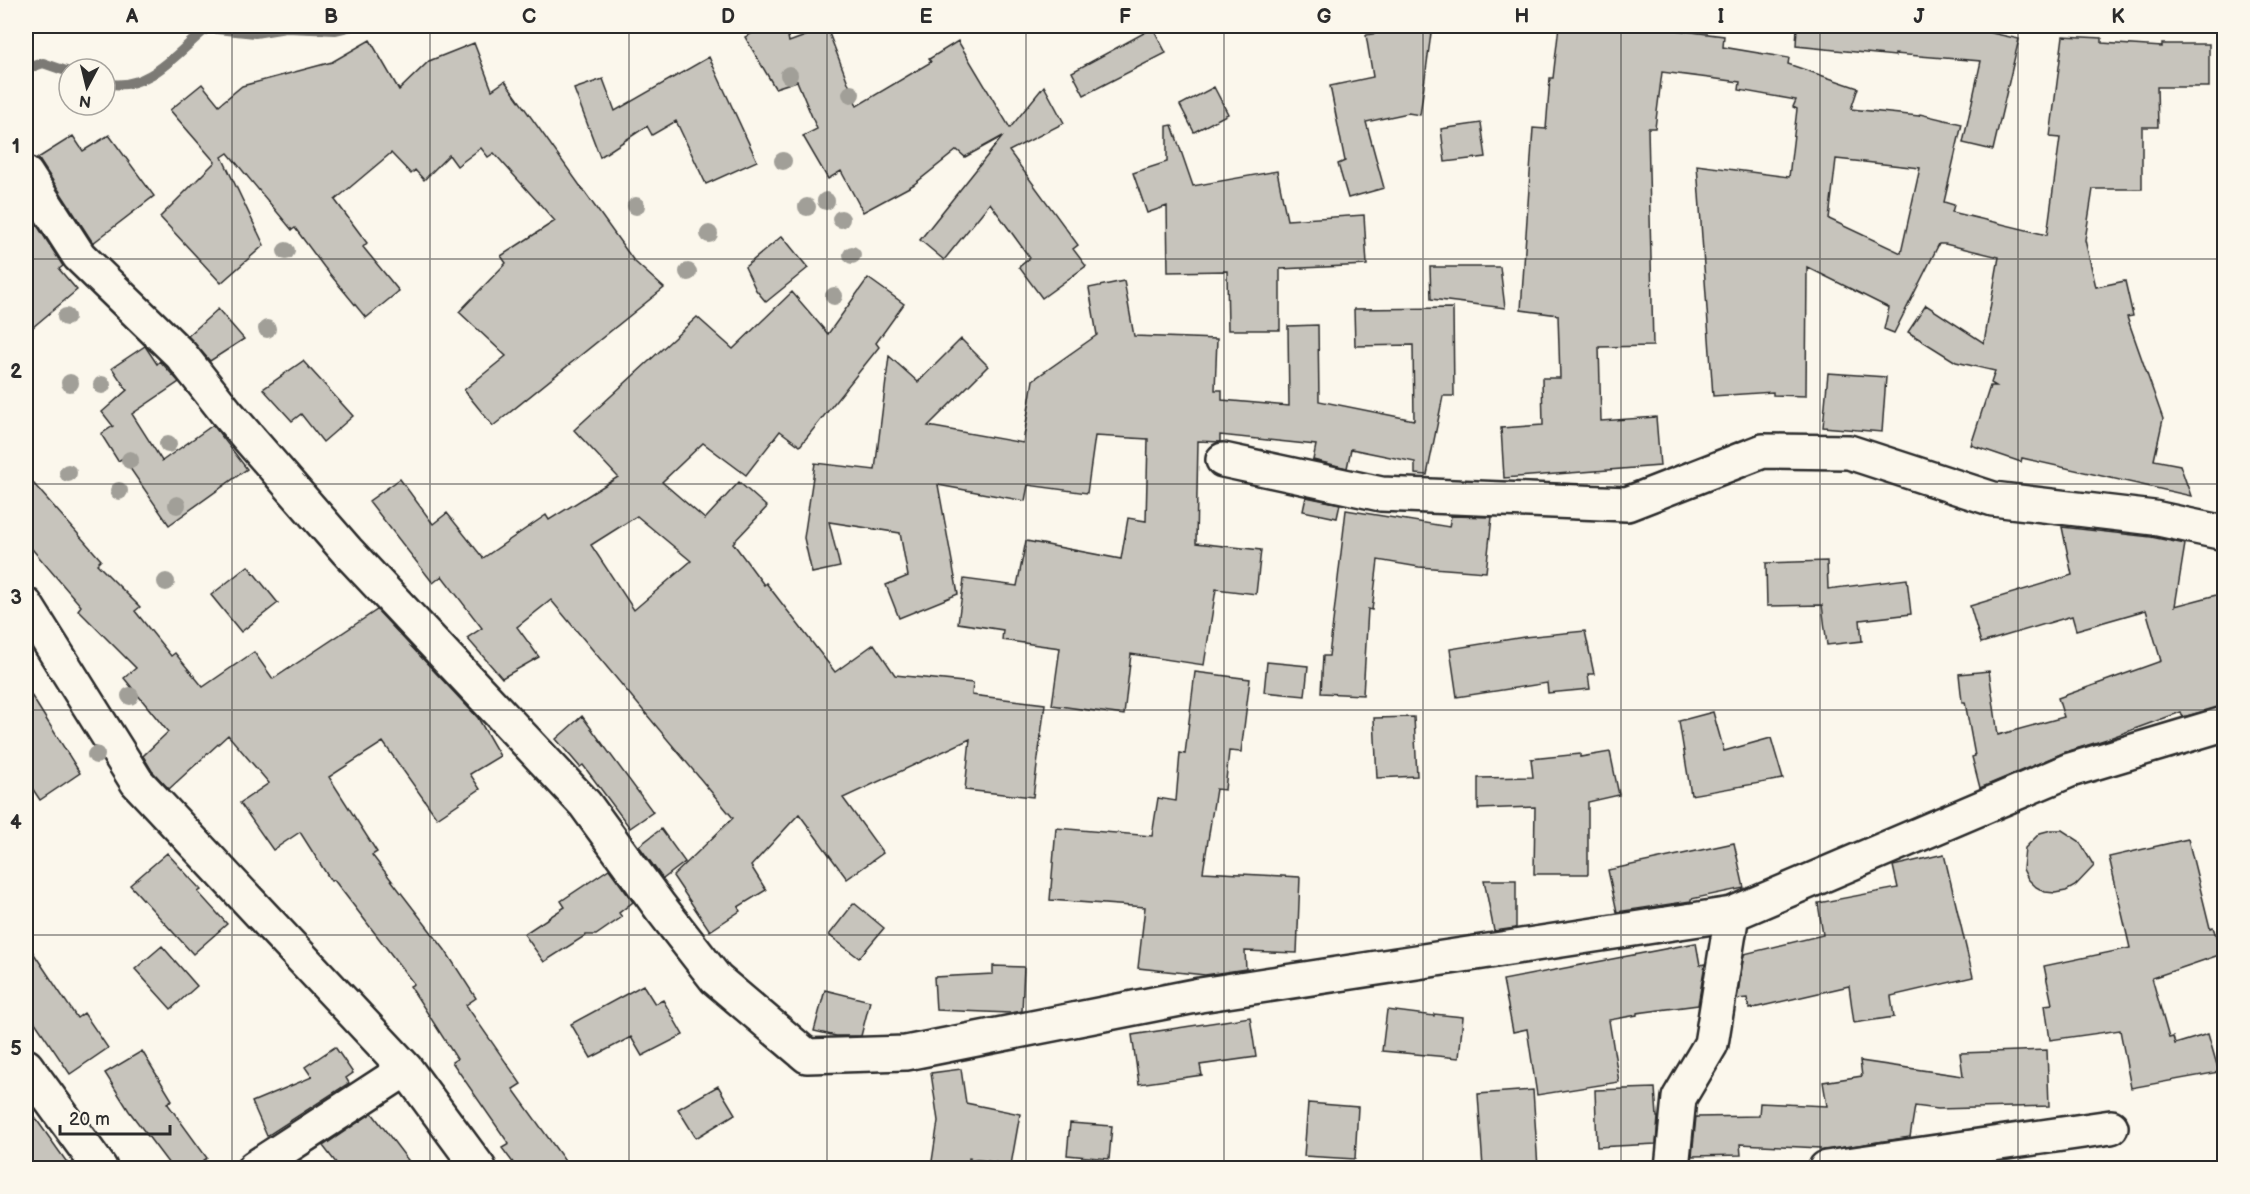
<svg xmlns="http://www.w3.org/2000/svg" width="2250" height="1194" font-family="'Balsamiq Sans',sans-serif">
	<style>
		.lines { fill: none; stroke-linecap: round; stroke-linejoin: round }
		.stream { stroke: #7b7a75; stroke-width: 10 }
		.building { fill: #c7c4bc; stroke: #2b2b2b; stroke-width: 1.5; fill-rule: evenodd }
		.minor-casing { stroke: #2b2b2b; stroke-width: 38 }
		.minor { stroke: #fbf7ec; stroke-width: 33 }
		.tree { fill: #a19f98 }
		.grid { fill: none; stroke: #2b2b2b; stroke-width: 1.5; stroke-opacity: 0.55 }
		.neatline { fill: none; stroke: #2b2b2b; stroke-width: 2 }
		.grid-label { font-size: 20px; text-anchor: middle; font-weight: bold; fill: #2b2b2b }
	</style>
	<rect width="100%" height="100%" fill="#fbf7ec"/>
	<filter id="ink" filterUnits="userSpaceOnUse"><feTurbulence type="fractalNoise" baseFrequency=".0167" numOctaves="2"/><feDisplacementMap in="SourceGraphic" scale="12" xChannelSelector="R" yChannelSelector="G"/><feConvolveMatrix kernelMatrix="1 2 1 2 8 2 1 2 1" color-interpolation-filters="sRGB"/></filter>
	<g filter="url(#ink)">
		<g class="lines">
			<path class="stream" d="M26 69 43 63 69 72
				M105 83C148 93 177 52 207 28L255 33 286 28 336 30 353 26"/>
		</g>
		<path class="building" d="M766 26H786L789 42 827 28 857 106 931 62 929 59 958 41 1010 128 1044 86 1064 123 1009 151 1078 245 1073 249 1086 266 1042 298 1019 267 1030 258 990 203 944 260 920 240 1003 136 965 157 957 150 913 185 863 212 841 171 828 179 803 136 817 129 797 81 775 88 745 37Z
			M1419 26H1432L1420 115 1408 113 1366 122 1384 188 1348 198 1338 164 1345 161 1330 86 1373 77 1366 35Z
			M1559 26H1660V28L1724 36 1723 47 1789 58 1788 64 1858 88 1851 109 1919 116 1920 114 1962 124 1944 202 1954 205 1952 212 2047 235 2060 138 2050 137 2063 36 2102 38V43L2162 47V44H2209V87H2157L2158 127H2142V189H2093L2085 240 2096 287 2125 281 2133 316 2127 317 2163 419 2154 460 2180 465 2191 496 2022 458 2021 462 1971 445 1990 386H1996L1991 383 1995 371 1956 362 1908 332 1926 305 1984 343 1999 257 1945 244H1939L1894 333 1884 329 1889 308 1807 267 1806 396 1773 395V392L1713 396 1697 165 1789 177 1797 109 1793 107 1796 100 1739 90 1740 82 1662 72 1655 128H1648L1653 346 1599 347 1601 421 1656 417 1660 466 1504 478 1501 428 1543 425 1542 378H1560L1558 315 1521 310 1533 128 1546 129 1550 78H1553ZM1836 159 1920 168 1901 253 1829 219Z
			M1797 26H1960L2019 39 1993 150 1963 143 1981 61 1895 54V56L1796 46Z
			M1153 28 1166 53 1084 95 1072 72Z
			M370 40 399 90 429 61 474 43 492 90 505 81 634 261 664 288 493 426 464 390 506 356 459 312 506 263 501 256 555 221 494 153 488 157 481 148 457 166 449 155 424 180 415 170 411 174 391 153 335 200 367 243 363 247 399 291 366 318 324 267 295 228 292 230 228 153 222 157 264 245 221 283 160 217 215 162 170 110 202 84 219 105 242 86 332 62Z
			M709 57 757 161 706 184 676 121 652 135 647 126 600 157 574 89 603 79 615 111Z
			M1214 87 1228 114 1194 132 1180 105Z
			M1481 123 1486 157 1445 162 1441 129Z
			M1172 125 1193 186 1277 171 1287 220 1364 215 1367 265 1280 269V330H1228L1227 271 1168 272 1167 206 1147 213 1133 173 1167 162V126Z
			M109 135 154 196 93 243 38 158 73 136 83 151Z
			M26 208 63 266 59 269 77 290 26 333Z
			M782 236 808 268 766 302 756 290 745 267Z
			M1430 267H1500L1505 308 1431 299Z
			M868 278 904 304 876 343 879 347 800 446 780 431 746 475 703 443 662 482 705 519 739 482 767 507 733 543 764 585 766 583 835 672 874 644 895 675 973 683 972 695 1045 704 1033 797 965 790 970 739 843 798 883 853 847 879 799 814 751 866 766 890 738 907 740 911 710 931 673 876 733 818 551 600 517 627 539 657 502 678 467 638 482 628 442 576 433 583 369 501 400 479 433 524 447 513 483 558 546 515 549 520 618 477 574 430 697 317 733 349 792 292 828 334ZM637 516 691 561 634 610 591 545Z
			M1124 281 1134 336 1217 339 1215 390H1222V400L1289 406 1288 326 1318 325 1319 401 1414 420 1413 345 1355 346 1354 309 1453 308 1454 396H1443L1427 475 1415 474V462L1351 449 1347 468 1313 460 1316 445 1220 435V442L1198 441 1196 543 1261 550 1256 594 1216 589 1204 665 1131 654 1124 715 1052 705 1060 648 1002 640 1003 630 958 623 964 579 1017 586 1026 541 1121 559 1128 518 1146 521 1148 439 1095 436 1087 493 1028 485 1025 501 938 485 958 594 899 618 886 585 908 576 900 533 829 522 840 567 812 573 804 538 815 463 875 470 889 356 918 382 961 339 988 366 928 426 1023 443 1033 380 1097 335 1089 288Z
			M218 309 244 339 210 361 188 336Z
			M145 346 157 364 160 361 179 382 132 414 162 461 213 425 247 469 169 525 123 458 118 461 101 434 113 426 102 412 127 390 112 368Z
			M303 361 353 416 323 442 301 414 292 421 263 389Z
			M1828 373 1886 377 1882 432 1823 427Z
			M26 475 101 560 97 564 140 607 135 611 171 656 175 653 203 687 254 652 273 679 377 610 478 718 500 756 470 774 480 789 437 818 383 742 329 777 377 852 372 855 445 950 476 998 466 1005 521 1084 513 1089 570 1168H517L502 1148 509 1144 452 1062 457 1059 410 986 414 984 334 880 331 881 300 832 273 850 240 803 269 783 228 735 169 789 152 771 143 756 168 732 124 678 136 668 78 610 81 606 26 542Z
			M1306 497 1340 504 1337 518 1303 511Z
			M1346 510 1449 527 1451 516 1492 517 1486 572 1419 567 1378 560 1372 610 1368 609 1363 695 1321 693 1323 656H1329Z
			M2062 527 2151 537 2185 544 2175 606 2220 594 2224 611V706L2183 717 2181 712 2107 739 2063 753 1980 788 1972 757 1975 756 1965 702H1962L1959 674 1989 671 1998 735 2064 717 2058 698 2161 661 2146 610 2076 630 2072 616 1981 643 1970 606 2072 575Z
			M1827 561 1828 589 1907 579 1911 614 1860 620 1862 641 1827 645 1822 605 1767 606 1766 563Z
			M248 566 278 603 241 632 211 595Z
			M1585 631 1594 674H1588L1590 689 1548 693 1547 683 1457 697 1450 649 1524 637Z
			M1267 662 1308 666 1305 696 1264 692Z
			M1195 672 1250 679 1241 752 1229 751 1225 790 1216 789 1203 872 1300 877 1297 953 1245 951 1246 969 1205 975 1138 968 1145 907 1050 900 1056 828 1152 836 1158 798 1176 801 1180 753 1185 754Z
			M26 687 80 773 40 800 26 779Z
			M1713 712 1724 751 1771 738 1783 779 1691 795 1679 721Z
			M582 716 653 812 630 828 583 765 580 767 556 739Z
			M1414 717 1417 776 1377 778 1374 718Z
			M1610 752 1619 795 1588 802V874H1534L1535 807 1478 809V778L1533 777 1531 759 1580 754V757Z
			M661 829 685 862 663 879 639 846Z
			M2051 830H2062L2079 841 2094 866 2075 886 2066 891 2055 893 2045 892 2036 887 2028 879 2023 869 2025 848 2040 833Z
			M2188 839 2210 928 2213 927 2222 954 2152 978 2169 1038 2173 1037 2175 1044 2208 1034 2219 1072 2131 1088 2120 1030 2050 1040 2045 1005 2052 1004 2044 966 2130 948 2109 857Z
			M1734 843 1744 888 1691 899V901L1617 912 1608 870Z
			M167 853 201 890 198 892 227 924 193 954 130 885Z
			M1944 854 1973 977 1891 996 1894 1017 1854 1023 1849 986 1749 1009 1747 998 1737 999 1744 954 1823 935 1818 903 1898 888 1893 866Z
			M609 869 633 902 619 913 622 917 596 935H586L544 962 524 934 565 907 561 901Z
			M1484 880H1516V928L1494 931Z
			M854 903 884 928 859 958 829 935Z
			M26 942 77 1018 84 1013 108 1048 70 1074 26 1009Z
			M1696 943 1700 965 1705 964 1698 1005 1637 1013V1015L1609 1020 1619 1082 1537 1095 1527 1029 1513 1032 1503 980Z
			M162 946 197 986 171 1009 135 969Z
			M993 966 1024 967 1022 1011 1010 1013 936 1010 934 977 993 974Z
			M643 985 655 1004 663 1000 683 1035 642 1056 631 1037 591 1058 571 1024Z
			M825 990 870 1001 861 1036H836L814 1031Z
			M1387 1010 1434 1016V1014L1463 1017 1459 1058 1382 1051Z
			M1250 1017 1256 1057 1200 1065 1202 1075 1139 1084 1132 1035Z
			M335 1047 353 1073 346 1078 349 1083 267 1136 252 1102 312 1077 305 1067Z
			M2047 1050 2049 1106 1938 1109 1915 1106 1910 1137 1820 1151V1148L1740 1144 1741 1155 1692 1156 1696 1117 1759 1116 1760 1103 1827 1106 1823 1082 1862 1076 1860 1061 1963 1076 1960 1053Z
			M142 1051 172 1100 167 1103 207 1158 192 1168H172L129 1111 105 1073Z
			M961 1069 966 1103 1020 1114 1011 1165 969 1158 968 1168H931L938 1121 931 1073Z
			M718 1086 735 1114 696 1138 678 1109Z
			M1655 1088 1657 1117H1658L1656 1144 1597 1147 1595 1090Z
			M1533 1090 1538 1168H1483L1478 1094Z
			M1308 1103 1358 1107 1355 1159 1304 1156Z
			M26 1105 71 1168H26Z
			M372 1113 414 1168H340L323 1146Z
			M1070 1123 1112 1126 1109 1159 1067 1155Z"/>
		<g class="lines">
			<defs>
				<path id="minor" d="M26 174 79 256 181 355 226 412 347 551 585 804 660 907 716 979 807 1056 906 1053 1200 995 1732 914 2070 770 2224 724
					M1223 460 1381 494 1627 504 1763 451 1849 452 1993 499 2154 518 2224 533
					M26 605 137 782 406 1069 479 1168
					M26 1066 100 1168
					M254 1168 406 1069
					M1672 1168 1679 1098 1711 1044 1732 914
					M1826 1168 2111 1127"/>
			</defs>
			<use href="#minor" class="minor-casing"/>
			<use href="#minor" class="minor"/>
		</g>
		<g class="tree">
			<circle cx="789" cy="75" r="9"/>
			<circle cx="851" cy="94" r="9"/>
			<circle cx="783" cy="161" r="9"/>
			<circle cx="826" cy="201" r="9"/>
			<circle cx="636" cy="206" r="9"/>
			<circle cx="807" cy="207" r="9"/>
			<circle cx="841" cy="219" r="9"/>
			<circle cx="709" cy="234" r="9"/>
			<circle cx="286" cy="251" r="9"/>
			<circle cx="852" cy="255" r="9"/>
			<circle cx="688" cy="272" r="9"/>
			<circle cx="834" cy="296" r="9"/>
			<circle cx="66" cy="317" r="9"/>
			<circle cx="267" cy="329" r="9"/>
			<circle cx="70" cy="383" r="9"/>
			<circle cx="102" cy="385" r="9"/>
			<circle cx="168" cy="444" r="9"/>
			<circle cx="130" cy="460" r="9"/>
			<circle cx="68" cy="473" r="9"/>
			<circle cx="119" cy="491" r="9"/>
			<circle cx="177" cy="505" r="9"/>
			<circle cx="166" cy="582" r="9"/>
			<circle cx="130" cy="696" r="9"/>
			<circle cx="96" cy="755" r="9"/>
		</g>
	</g>
	<path class="grid" d="M232 26V1168M430 26V1168M629 26V1168M827 26V1168M1026 26V1168M1224 26V1168M1423 26V1168M1621 26V1168M1820 26V1168M2018 26V1168M26 259H2224M26 484H2224M26 710H2224M26 935H2224"/>
	<rect width="2250" height="1194" fill="none" stroke="#fbf7ec" stroke-width="66"/>
	<g transform="translate(87 87) rotate(187)"><circle r="28" fill="#fbf7ec" stroke="#a8a59f" stroke-width="1.5"/>
	<path d="M0-4.5L10 22L0 15L-10 22Z" fill="#2b2b2b"/>
	<text y="-9" font-size="16" font-weight="bold" text-anchor="middle" fill="#2b2b2b">N</text>
	</g>
	<path d="M60 1125v9h110v-9" fill="none" stroke="#2b2b2b" stroke-width="3"/>
	<text x="69" y="1125" font-size="18" fill="#2b2b2b" stroke="#fbf7ec" stroke-width="4.5" paint-order="stroke">20 m</text>
	<rect x="33" y="33" width="2184" height="1128" class="neatline"/>
	<g class="grid-label">
		<text x="132" y="23">A</text>
		<text x="331" y="23">B</text>
		<text x="529" y="23">C</text>
		<text x="728" y="23">D</text>
		<text x="926" y="23">E</text>
		<text x="1125" y="23">F</text>
		<text x="1324" y="23">G</text>
		<text x="1522" y="23">H</text>
		<text x="1721" y="23">I</text>
		<text x="1919" y="23">J</text>
		<text x="2118" y="23">K</text>
		<text x="16" y="153">1</text>
		<text x="16" y="378">2</text>
		<text x="16" y="604">3</text>
		<text x="16" y="829">4</text>
		<text x="16" y="1055">5</text>
	</g>
</svg>
